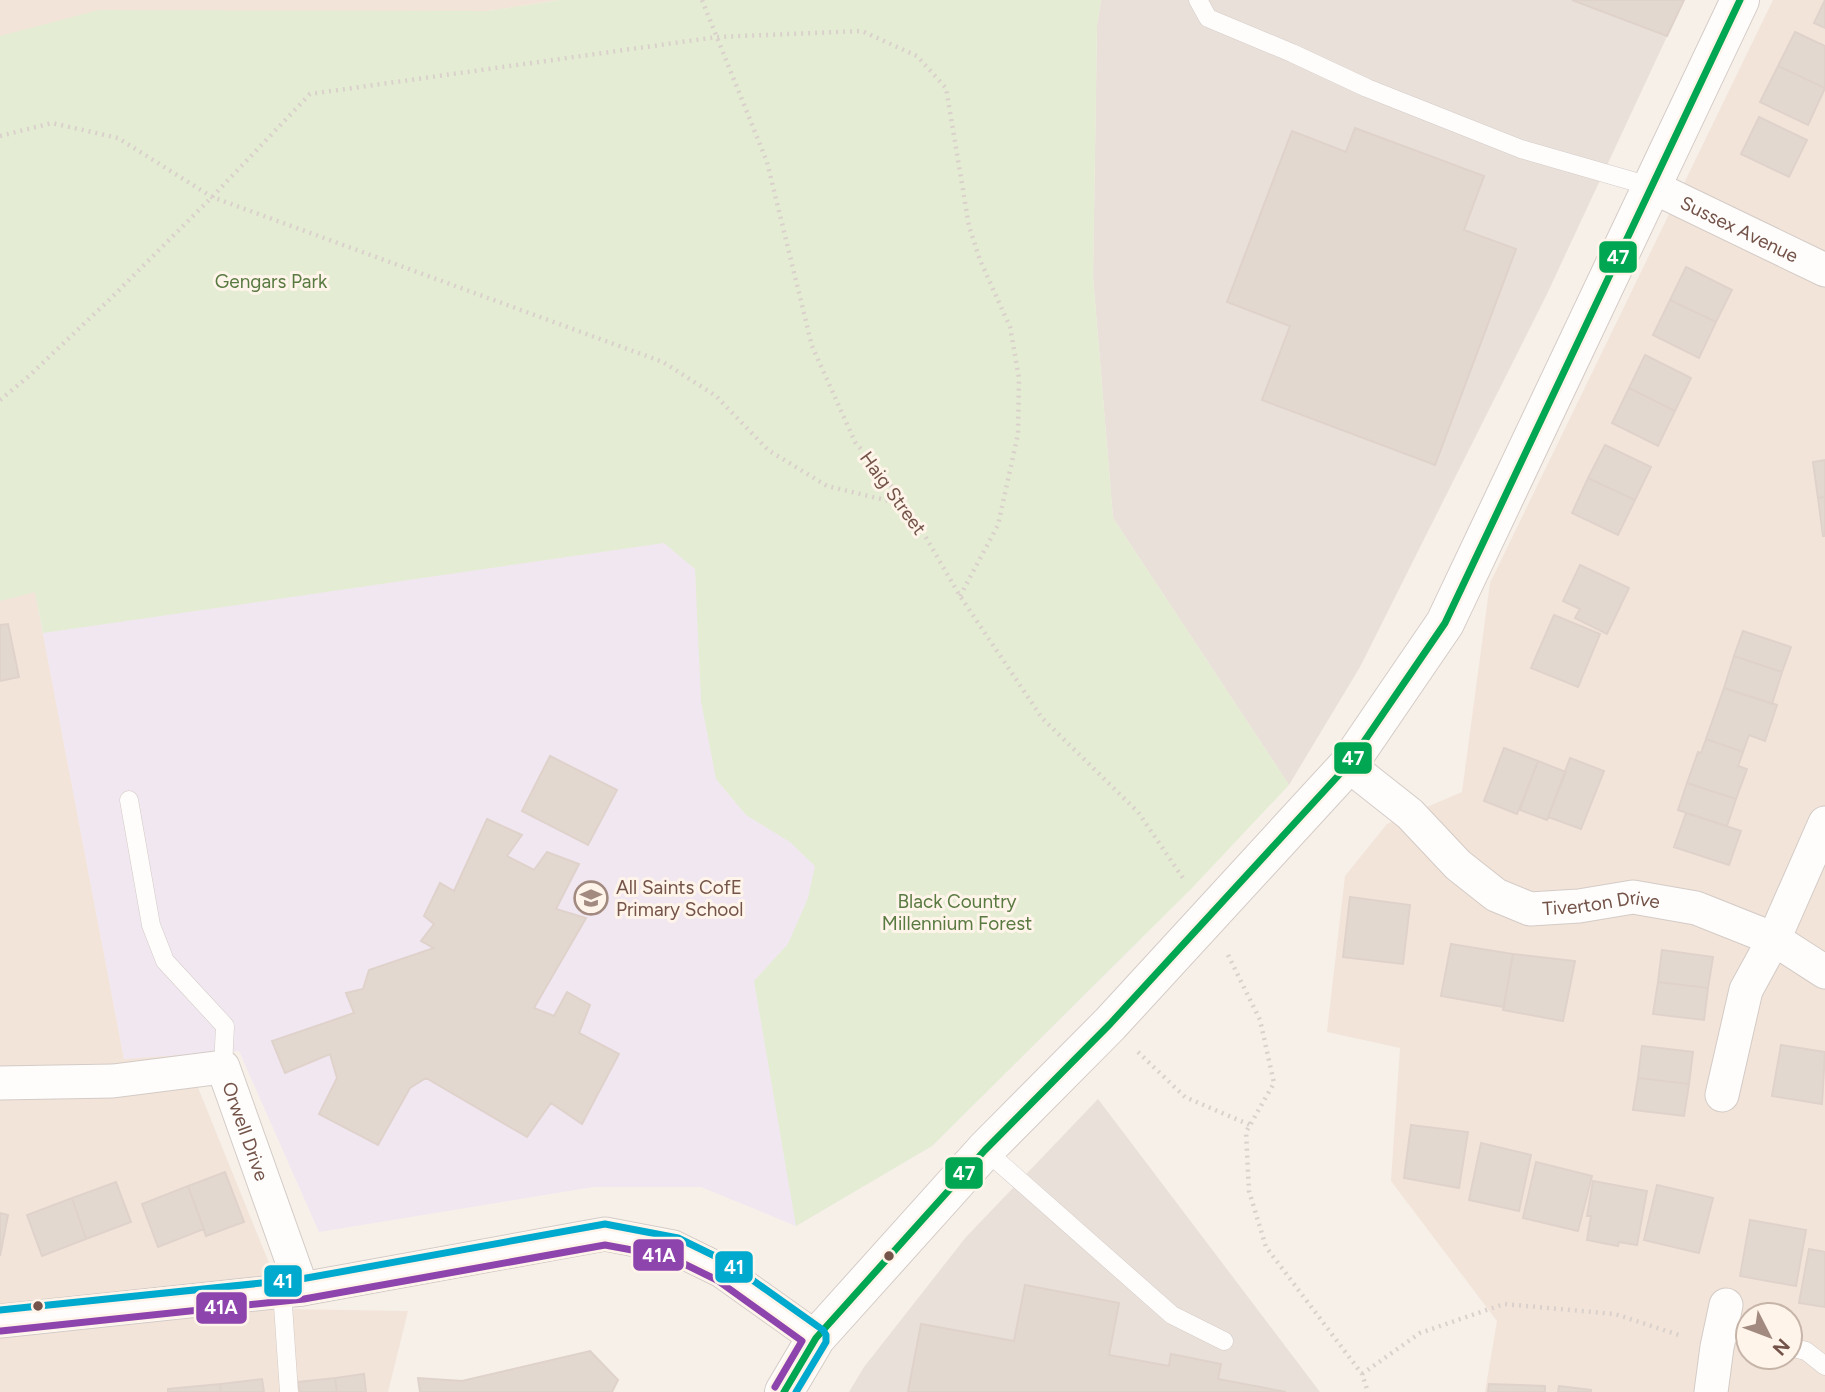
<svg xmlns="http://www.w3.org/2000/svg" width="1825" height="1392" font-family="Figtree,sans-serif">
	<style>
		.residential { fill: #f2e4d9; fill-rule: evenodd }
		.industrial { fill: #e9e0da }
		.education { fill: #f1e7f1 }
		.green { fill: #e4edd3 }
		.building { fill: #e3d8d0; stroke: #dfd2cb; stroke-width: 2 }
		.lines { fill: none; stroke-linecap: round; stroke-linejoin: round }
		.service-casing { stroke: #d4cbc6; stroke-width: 19 }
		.minor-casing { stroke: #d4cbc6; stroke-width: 35 }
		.secondary-casing { stroke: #d5cbc6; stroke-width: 40 }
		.path { stroke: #dad0cc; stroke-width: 4.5; stroke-dasharray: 2 5; stroke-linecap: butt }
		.service { stroke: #fefdfc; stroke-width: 18 }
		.minor { stroke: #fefdfc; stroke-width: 33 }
		.secondary { stroke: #fefdfc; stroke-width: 38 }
		.bus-1-casing { stroke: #fff4e9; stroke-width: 12 }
		.bus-2-casing { stroke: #fff4e9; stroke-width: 12 }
		.bus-3-casing { stroke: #fff4e9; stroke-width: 12 }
		.bus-1 { stroke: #00a651; stroke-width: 7 }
		.bus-2 { stroke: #8e44ad; stroke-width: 7 }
		.bus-3 { stroke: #00a9ce; stroke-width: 7 }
		.bus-dot { fill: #745349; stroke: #fff4e9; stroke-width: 2.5 }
		.labels { text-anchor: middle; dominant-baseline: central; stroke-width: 6; stroke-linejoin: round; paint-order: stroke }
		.street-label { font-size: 19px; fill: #745349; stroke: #fff4e9 }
		.park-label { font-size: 19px; fill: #587a41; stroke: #fff4e9 }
		.poi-label { font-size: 19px; fill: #745349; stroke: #fff4e9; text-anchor: start }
		.line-badge { stroke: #fff4e9; stroke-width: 2.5 }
		.badge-label { font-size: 19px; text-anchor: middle; font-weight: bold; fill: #fff }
	</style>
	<rect width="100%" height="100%" fill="#f6f0e9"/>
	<path class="residential" d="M0 0H560L488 11 0 36Z
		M1773 0H1825V1392H1485L1497 1321 1391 1181 1400 1048 1327 1032 1345 876 1387 824 1462 792 1490 583ZM1748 1315H1790V1357H1748Z
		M35 591 124 1059 184 1053 269 1263 281 1309 408 1311 388 1392H0V601Z"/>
	<path class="industrial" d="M1101 0H1684L1547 294 1360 667 1289 785 1113 518 1093 277 1097 26Z
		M1098 1099 1320 1392H849L864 1367 966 1237Z"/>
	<path class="education" d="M656 495 1039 855 1138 942 932 1146 796 1226 701 1187H593L319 1232 239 1051 124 1059 35 592Z"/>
	<path class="green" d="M560 0H1101L1097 26 1093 277 1113 518 1289 785 1191 889 932 1146 796 1226 754 981 788 944 808 898 815 866 790 842 746 815 716 779 701 701 695 569 664 543 43 633 35 592 0 601V36L99 10 488 11Z"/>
	<path class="building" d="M1572 0H1684L1667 36Z
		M1825 0V28L1814 23Z
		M1795 32 1825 46V88L1778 66Z
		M1778 66 1825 88 1808 125 1760 102Z
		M1759 117 1807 140 1789 177 1741 154Z
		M1355 128 1484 176 1464 230 1516 249 1435 465 1262 400 1290 326 1227 302 1292 131 1346 152Z
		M1686 267 1732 290 1716 322 1670 300Z
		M1670 300 1716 322 1699 358 1653 335Z
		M1645 355 1691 378 1675 411 1629 388Z
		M1629 388 1675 411 1658 446 1612 423Z
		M1605 445 1651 467 1635 500 1588 478Z
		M1825 460V497L1818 498 1813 462Z
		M1588 478 1635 500 1618 535 1572 513Z
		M1825 497V536H1823L1818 498Z
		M1580 565 1629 588 1607 634 1575 618 1580 609 1563 601Z
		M1554 615 1600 634 1578 687 1531 668Z
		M8 624 19 677 0 681V625Z
		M1743 631 1791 647 1782 672 1734 656Z
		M1734 656 1782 672 1772 704 1724 688Z
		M1724 688 1777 705 1765 741 1749 735 1743 752 1706 739Z
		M1706 739 1743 752 1738 766 1747 769 1736 799 1687 783 1698 752 1701 753Z
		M1504 748 1538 761 1517 814 1484 801Z
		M550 756 617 790 588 845 522 811Z
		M1570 758 1604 771 1581 829 1548 817Z
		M1538 761 1566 772 1547 820 1520 810Z
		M1687 783 1736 799 1727 826 1678 810Z
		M1686 813 1741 831 1729 865 1674 847Z
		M487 819 522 835 507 856 534 870 547 852 579 864 556 909 586 918 534 1008 554 1016 567 992 590 1005 579 1033 619 1054 582 1124 551 1103 527 1137 426 1078 410 1088 378 1145 319 1114 337 1078 330 1054 285 1073 272 1041 354 1013 346 993 363 989 369 970 434 948 421 941 434 924 424 916 440 883 454 891Z
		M1350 897 1410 905 1403 964 1343 957Z
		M1451 944 1513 954 1504 1007 1441 996Z
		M1662 950 1713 957 1708 988 1658 982Z
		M1513 954 1575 961 1563 1021 1503 1010Z
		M1658 982 1708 988 1704 1020 1653 1014Z
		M1781 1045 1825 1052 1822 1104 1772 1096Z
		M1642 1046 1693 1052 1689 1084 1638 1078Z
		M1638 1078 1689 1084 1684 1116 1633 1110Z
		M1411 1125 1468 1132 1459 1188 1404 1178Z
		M1481 1143 1531 1155 1519 1211 1469 1200Z
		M1536 1162 1592 1176 1578 1231 1523 1218Z
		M225 1172 244 1222 206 1236 188 1186Z
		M1593 1181 1647 1191 1637 1245 1619 1242 1618 1246 1587 1240 1591 1216H1587Z
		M116 1182 131 1222 86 1239 72 1198Z
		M1657 1185 1713 1198 1699 1253 1644 1240Z
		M188 1186 204 1229 158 1247 142 1204Z
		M72 1198 86 1239 42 1256 27 1215Z
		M0 1213 8 1215 0 1256Z
		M1750 1220 1806 1230 1796 1286 1740 1276Z
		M1809 1249 1825 1252V1307L1799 1303Z
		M1025 1285 1119 1303 1109 1355 1169 1366 1171 1354 1221 1364 1218 1379 1286 1392H908L921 1324 1014 1341Z
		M590 1351 618 1380 612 1392H420L418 1378 462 1381Z
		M364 1374 366 1392H337L335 1378Z
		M335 1378 337 1392H300L298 1382Z
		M262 1379 264 1392H221L220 1384Z
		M220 1384 221 1392H168V1389Z
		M1489 1384 1545 1386V1392H1488Z
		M1559 1386 1591 1390V1392H1558Z"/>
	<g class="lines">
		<defs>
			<path id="service" d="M1198 0 1208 18 1292 53 1367 88 1521 149 1653 187
				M129 800 151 925 165 961 225 1026 223 1067
				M985 1150 1172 1315 1224 1341
				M282 1291 289 1392
				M1720 1329 1748 1336
				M1790 1347 1806 1351 1825 1366"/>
			<g id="minor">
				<path id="s1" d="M1653 187 1825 270"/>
				<path id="s2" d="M1348 765 1410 814 1458 865 1496 895 1530 909 1579 906 1633 897 1696 908 1774 939 1825 972"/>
				<path id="s3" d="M0 1083 113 1081 223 1067 302 1289"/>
				<path d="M1722 1095 1746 990 1774 939 1825 823"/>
				<path d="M0 1321 302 1289 605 1234 673 1247 722 1271 816 1338"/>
				<path d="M1711 1392 1717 1347 1726 1305"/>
			</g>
			<path id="secondary" d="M784 1392 816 1338 985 1150 1110 1024 1348 765 1445 623 1740 0"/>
		</defs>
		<use href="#service" class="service-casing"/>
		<use href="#minor" class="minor-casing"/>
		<use href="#secondary" class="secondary-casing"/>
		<path class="path" d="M702 0 767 162 812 346 855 442 907 505 960 596 1042 718 1138 812 1185 881
			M0 136 52 123 118 138 212 197 663 362 716 396 768 450 827 486 906 505
			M0 400 29 376 109 300 212 197 310 94 717 37 862 31 917 56 946 88 969 226 980 260 1010 327 1019 378 1018 434 998 525 960 596
			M1228 955 1260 1020 1274 1083 1246 1132 1249 1191 1266 1247 1362 1374 1368 1392
			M1138 1052 1185 1097 1250 1125
			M1362 1374 1420 1333 1504 1304 1615 1314 1682 1336"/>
		<use href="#service" class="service"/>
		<use href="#minor" class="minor"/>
		<use href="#secondary" class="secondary"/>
		<defs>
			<path id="bus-1" d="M784 1392 816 1338 985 1150 1110 1024 1348 765 1445 623 1740 0"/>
			<path id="bus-2" d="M1 1331 304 1299 605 1245 670 1257 717 1280 802 1341 775 1387"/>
			<path id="bus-3" d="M0 1310 301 1279 605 1224 678 1238 727 1262 823 1330 826 1335V1342L796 1392"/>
		</defs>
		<use href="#bus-1" class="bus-1-casing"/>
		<use href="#bus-2" class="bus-2-casing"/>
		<use href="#bus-3" class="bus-3-casing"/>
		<use href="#bus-1" class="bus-1"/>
		<use href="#bus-2" class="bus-2"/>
		<use href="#bus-3" class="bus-3"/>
	</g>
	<defs>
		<symbol id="school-ring" viewBox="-11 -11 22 22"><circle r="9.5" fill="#fff4e9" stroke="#a28a81" stroke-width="1.5"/><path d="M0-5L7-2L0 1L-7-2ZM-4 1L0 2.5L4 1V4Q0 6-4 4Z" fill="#a28a81"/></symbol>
	</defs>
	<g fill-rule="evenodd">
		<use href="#school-ring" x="572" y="879" width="38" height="38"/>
	</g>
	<g class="bus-dot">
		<circle cx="889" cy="1256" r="6"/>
		<circle cx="38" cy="1306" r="6"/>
	</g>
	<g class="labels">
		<g class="street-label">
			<text stroke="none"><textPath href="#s1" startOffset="96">Sussex Avenue</textPath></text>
			<text transform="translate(893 493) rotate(54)">Haig Street</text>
			<text stroke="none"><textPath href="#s2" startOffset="306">Tiverton Drive</textPath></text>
			<text stroke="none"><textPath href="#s3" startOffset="292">Orwell Drive</textPath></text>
		</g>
		<g class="park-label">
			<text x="271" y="281">Gengars Park</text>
			<text x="957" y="901">Black Country<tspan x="957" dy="22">Millennium Forest</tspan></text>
		</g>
		<g class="poi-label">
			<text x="616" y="887">All Saints CofE<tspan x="616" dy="22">Primary School</tspan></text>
		</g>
	</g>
	<g class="line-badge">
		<rect x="1598" y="240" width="40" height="34" rx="7" fill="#00a651"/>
		<rect x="1333" y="741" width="40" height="34" rx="7" fill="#00a651"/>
		<rect x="944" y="1156" width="40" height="34" rx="7" fill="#00a651"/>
		<rect x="632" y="1238" width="53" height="34" rx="7" fill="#8e44ad"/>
		<rect x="714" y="1250" width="40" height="34" rx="7" fill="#00a9ce"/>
		<rect x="263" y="1264" width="40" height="34" rx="7" fill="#00a9ce"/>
		<rect x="195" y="1291" width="53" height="34" rx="7" fill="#8e44ad"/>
	</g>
	<g class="badge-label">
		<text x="1618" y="264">47</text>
		<text x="1353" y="765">47</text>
		<text x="964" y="1180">47</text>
		<text x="659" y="1262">41A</text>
		<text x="734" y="1274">41</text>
		<text x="283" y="1288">41</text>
		<text x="221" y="1314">41A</text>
	</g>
	<g transform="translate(1769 1336) rotate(132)"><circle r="33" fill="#fff4e9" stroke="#c7b4a9" stroke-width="2"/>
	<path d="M0-5L12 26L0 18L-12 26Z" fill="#a28a81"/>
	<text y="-10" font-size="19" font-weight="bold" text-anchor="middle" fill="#745349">N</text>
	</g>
</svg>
